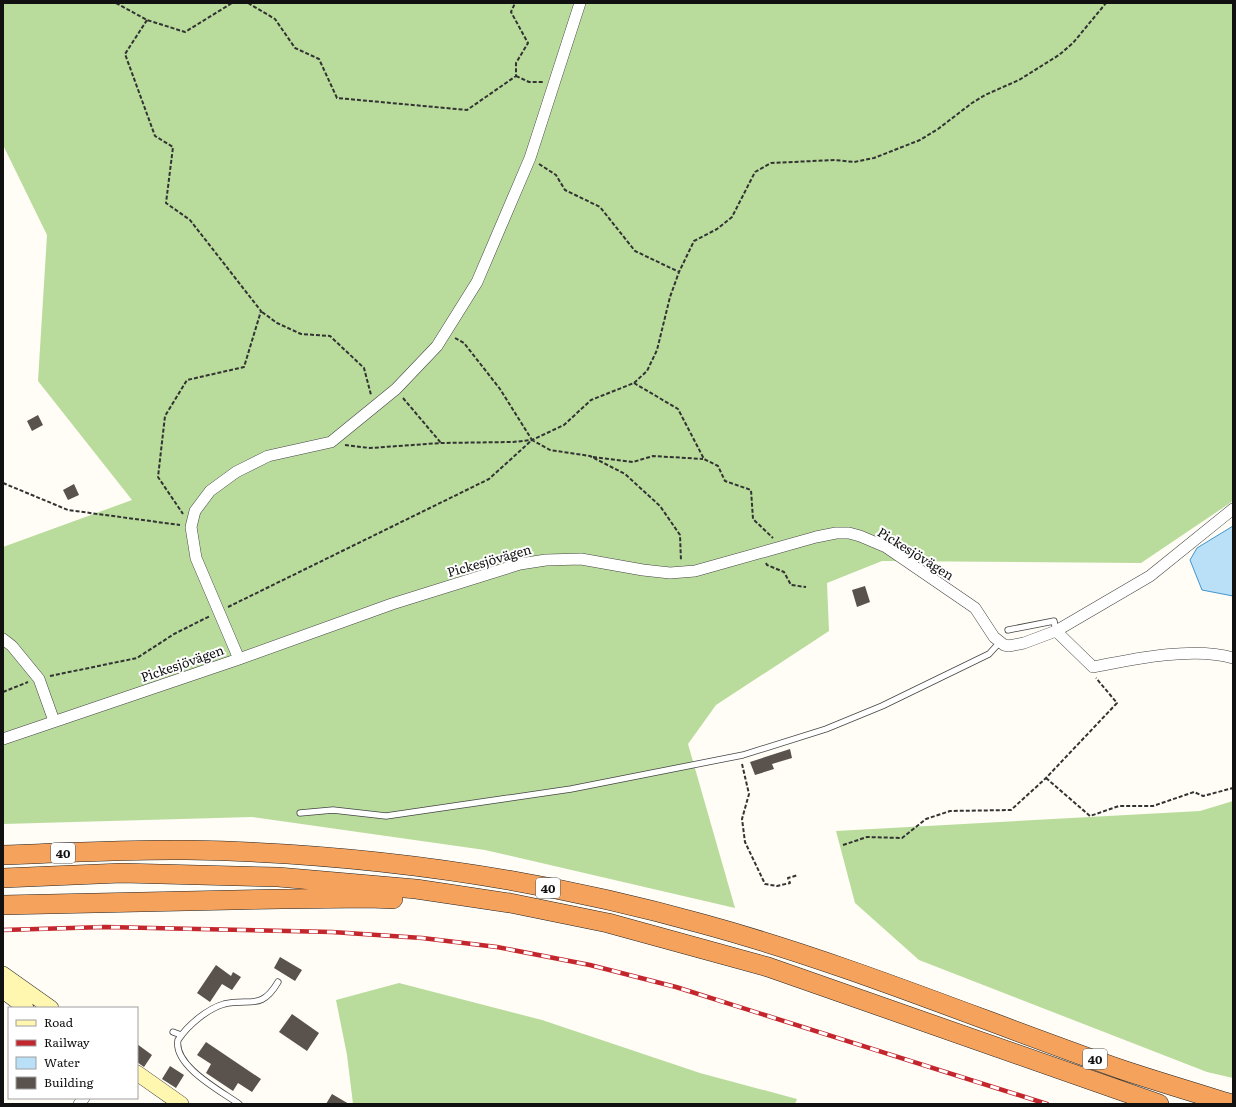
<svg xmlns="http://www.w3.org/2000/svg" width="1236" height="1107" font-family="Literata,serif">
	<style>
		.forest { fill: #b9dc9c }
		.water { fill: #b9e0f7; stroke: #3f96cf }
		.building { fill: #5a524d }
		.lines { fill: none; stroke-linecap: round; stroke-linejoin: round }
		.lane-casing { stroke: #444; stroke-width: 7 }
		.street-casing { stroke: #444; stroke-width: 12 }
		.secondary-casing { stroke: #333; stroke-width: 16 }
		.highway-casing { stroke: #222; stroke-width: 20 }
		.path { stroke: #333; stroke-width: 2; stroke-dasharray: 4 2; stroke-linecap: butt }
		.lane { stroke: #fff; stroke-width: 5.5 }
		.street { stroke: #fff; stroke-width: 11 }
		.secondary { stroke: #fff6b0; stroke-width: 15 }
		.highway { stroke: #f5a25d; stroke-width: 19 }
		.rail-casing { stroke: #c4262e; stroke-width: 4.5 }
		.rail { stroke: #fff; stroke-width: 3; stroke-dasharray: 9; stroke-linecap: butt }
		.labels { text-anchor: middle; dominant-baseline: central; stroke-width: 4; stroke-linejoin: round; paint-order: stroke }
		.shield { fill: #fff; stroke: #585858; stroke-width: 1 }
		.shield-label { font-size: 12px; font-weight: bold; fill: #111 }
		.street-label { font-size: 13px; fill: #111; stroke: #fff }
	</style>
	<rect width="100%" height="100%" fill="#fffdf5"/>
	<path class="forest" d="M3 3H1233V501L1141 563 882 561 827 583 829 631 716 705 688 744 735 908 485 850 252 817 3 824V547L132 500 38 381 47 235 3 145Z
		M1233 801V1078L1207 1072 919 960 855 903 836 831 1200 811Z
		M399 983 542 1020 700 1073 797 1099 795 1104H353L347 1055 336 1000Z"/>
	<path class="water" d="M1233 526V596L1202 590 1190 560 1197 548Z"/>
	<path class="building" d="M38 415 43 425 32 431 27 421Z
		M74 484 79 495 68 500 63 490Z
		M865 586 870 602 857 607 852 590Z
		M790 749 792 758 772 764 774 769 755 775 750 762Z
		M280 957 302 970 295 981 274 968Z
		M216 965 231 976 233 972 241 977 232 990 222 984 210 1002 197 993Z
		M292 1014 319 1033 307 1051 279 1032Z
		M206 1042 261 1079 252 1092 238 1083 233 1091 206 1073 211 1064 197 1055Z
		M137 1044 152 1055 144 1067 137 1062Z
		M170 1066 184 1075 176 1088 162 1079Z
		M332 1094 349 1104H326Z"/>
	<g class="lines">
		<defs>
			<path id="lane" d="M1008 630 1054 621 1056 631
				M300 813 333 810 386 816 571 789 743 755 826 729 882 706 989 654 1000 642
				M173 1032 181 1035
				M239 1104C221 1091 173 1066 178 1040 188 1025 207 1009 224 1004 250 998 261 1011 278 982"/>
			<path id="street" d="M1056 631 1093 667C1133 659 1194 646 1233 658
				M3 639 12 646 39 679 54 721
				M239 659 196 558 191 527 195 511 210 491 236 472 268 456 331 442 396 389 437 346 477 282 530 158 580 3
				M3 739 239 659 392 604 520 564 546 560 581 559 643 570 670 573 695 571 816 537 836 533H849L860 536 886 547 975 608 994 637 1004 645 1009 646 1024 643 1056 631 1150 576 1233 509
				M79 1104 84 1098"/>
			<path id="secondary" d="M3 974 51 1008
				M3 991 26 1008
				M137 1073 181 1104"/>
			<path id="highway" d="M3 855C64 853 126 849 187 850 361 853 535 877 703 924 846 963 983 1021 1123 1070 1159 1082 1196 1093 1232 1104
				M3 878 122 873 278 877 416 889 510 903 608 923 768 967 1159 1104
				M3 905 282 899 369 898 393 899"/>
		</defs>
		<use href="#lane" class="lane-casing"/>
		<use href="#street" class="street-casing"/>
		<use href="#secondary" class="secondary-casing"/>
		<use href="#highway" class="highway-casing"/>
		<path class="path" d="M116 3 147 20 185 32 232 3
			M248 3 275 19 295 48 319 59 337 98 467 110 516 76V63L528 43 511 12 515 3
			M147 20 125 54 155 136 173 147 166 203 190 220 261 311 244 367 187 380 165 416 158 477 183 514
			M516 76 529 82H544
			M539 164 556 175 565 190 600 207 635 251 679 272
			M262 312 277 323 301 334 330 336 364 368 371 395
			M455 338 464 343 500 389 532 440
			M634 383 678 409 704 459 718 466 725 481 751 490 753 519 773 538
			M403 398 441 443
			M345 445 370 448 441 443 513 442 532 440 564 425 591 400 634 383 647 371 657 350 670 297 679 272 694 241 717 229 732 217 755 172 771 163 835 160 854 162 874 158 920 140 938 129 972 103 985 95 1019 80 1059 55 1073 43 1106 3
			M593 457 633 462 653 456 703 459
			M3 483 68 510 180 525
			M766 563 767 565 784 572 791 585 806 587
			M228 607 489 479 532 440 550 450 590 456 625 474 660 506 680 535 681 561
			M50 676 137 658 174 634 210 616
			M3 692 28 682
			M742 764 749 794 742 819 745 842 765 884 777 886 790 883 788 878 798 875
			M1046 778 1090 816 1119 806H1153L1194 792 1203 796 1233 788
			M843 845 867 837 902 838 926 819 950 811 1011 810 1046 778 1117 703 1096 678"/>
		<use href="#lane" class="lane"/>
		<use href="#street" class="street"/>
		<use href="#secondary" class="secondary"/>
		<use href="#highway" class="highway"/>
		<defs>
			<path id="rail" d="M3 930 105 927 332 932 422 938 497 947 590 965 676 987 1047 1104"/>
		</defs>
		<use href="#rail" class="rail-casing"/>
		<use href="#rail" class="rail"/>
	</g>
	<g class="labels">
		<g class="shield">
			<rect x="51" y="843" width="24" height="20" rx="3"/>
			<rect x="536" y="878" width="24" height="20" rx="3"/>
			<rect x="1083" y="1049" width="24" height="20" rx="3"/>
		</g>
		<g class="shield-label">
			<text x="63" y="853">40</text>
			<text x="548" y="888">40</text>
			<text x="1095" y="1059">40</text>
		</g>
		<g class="street-label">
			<text transform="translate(916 553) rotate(32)">Pickesjövägen</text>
			<text transform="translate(489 560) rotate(-16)">Pickesjövägen</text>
			<text transform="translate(182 663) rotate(-19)">Pickesjövägen</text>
		</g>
	</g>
	<rect width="1236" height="1107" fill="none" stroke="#111111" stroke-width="8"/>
	<rect x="8" y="1007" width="130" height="92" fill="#ffffff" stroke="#a0a0a0"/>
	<rect x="16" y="1020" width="20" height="6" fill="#fff6b0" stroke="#a0a0a0"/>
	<text x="44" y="1027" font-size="12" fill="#111111">Road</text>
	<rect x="16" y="1040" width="20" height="6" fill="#c4262e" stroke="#a0a0a0"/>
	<text x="44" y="1047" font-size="12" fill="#111111">Railway</text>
	<rect x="16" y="1057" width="20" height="12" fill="#b9e0f7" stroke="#a0a0a0"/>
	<text x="44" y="1067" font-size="12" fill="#111111">Water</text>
	<rect x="16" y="1077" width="20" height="12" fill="#5a524d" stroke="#a0a0a0"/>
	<text x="44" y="1087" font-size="12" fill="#111111">Building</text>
</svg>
